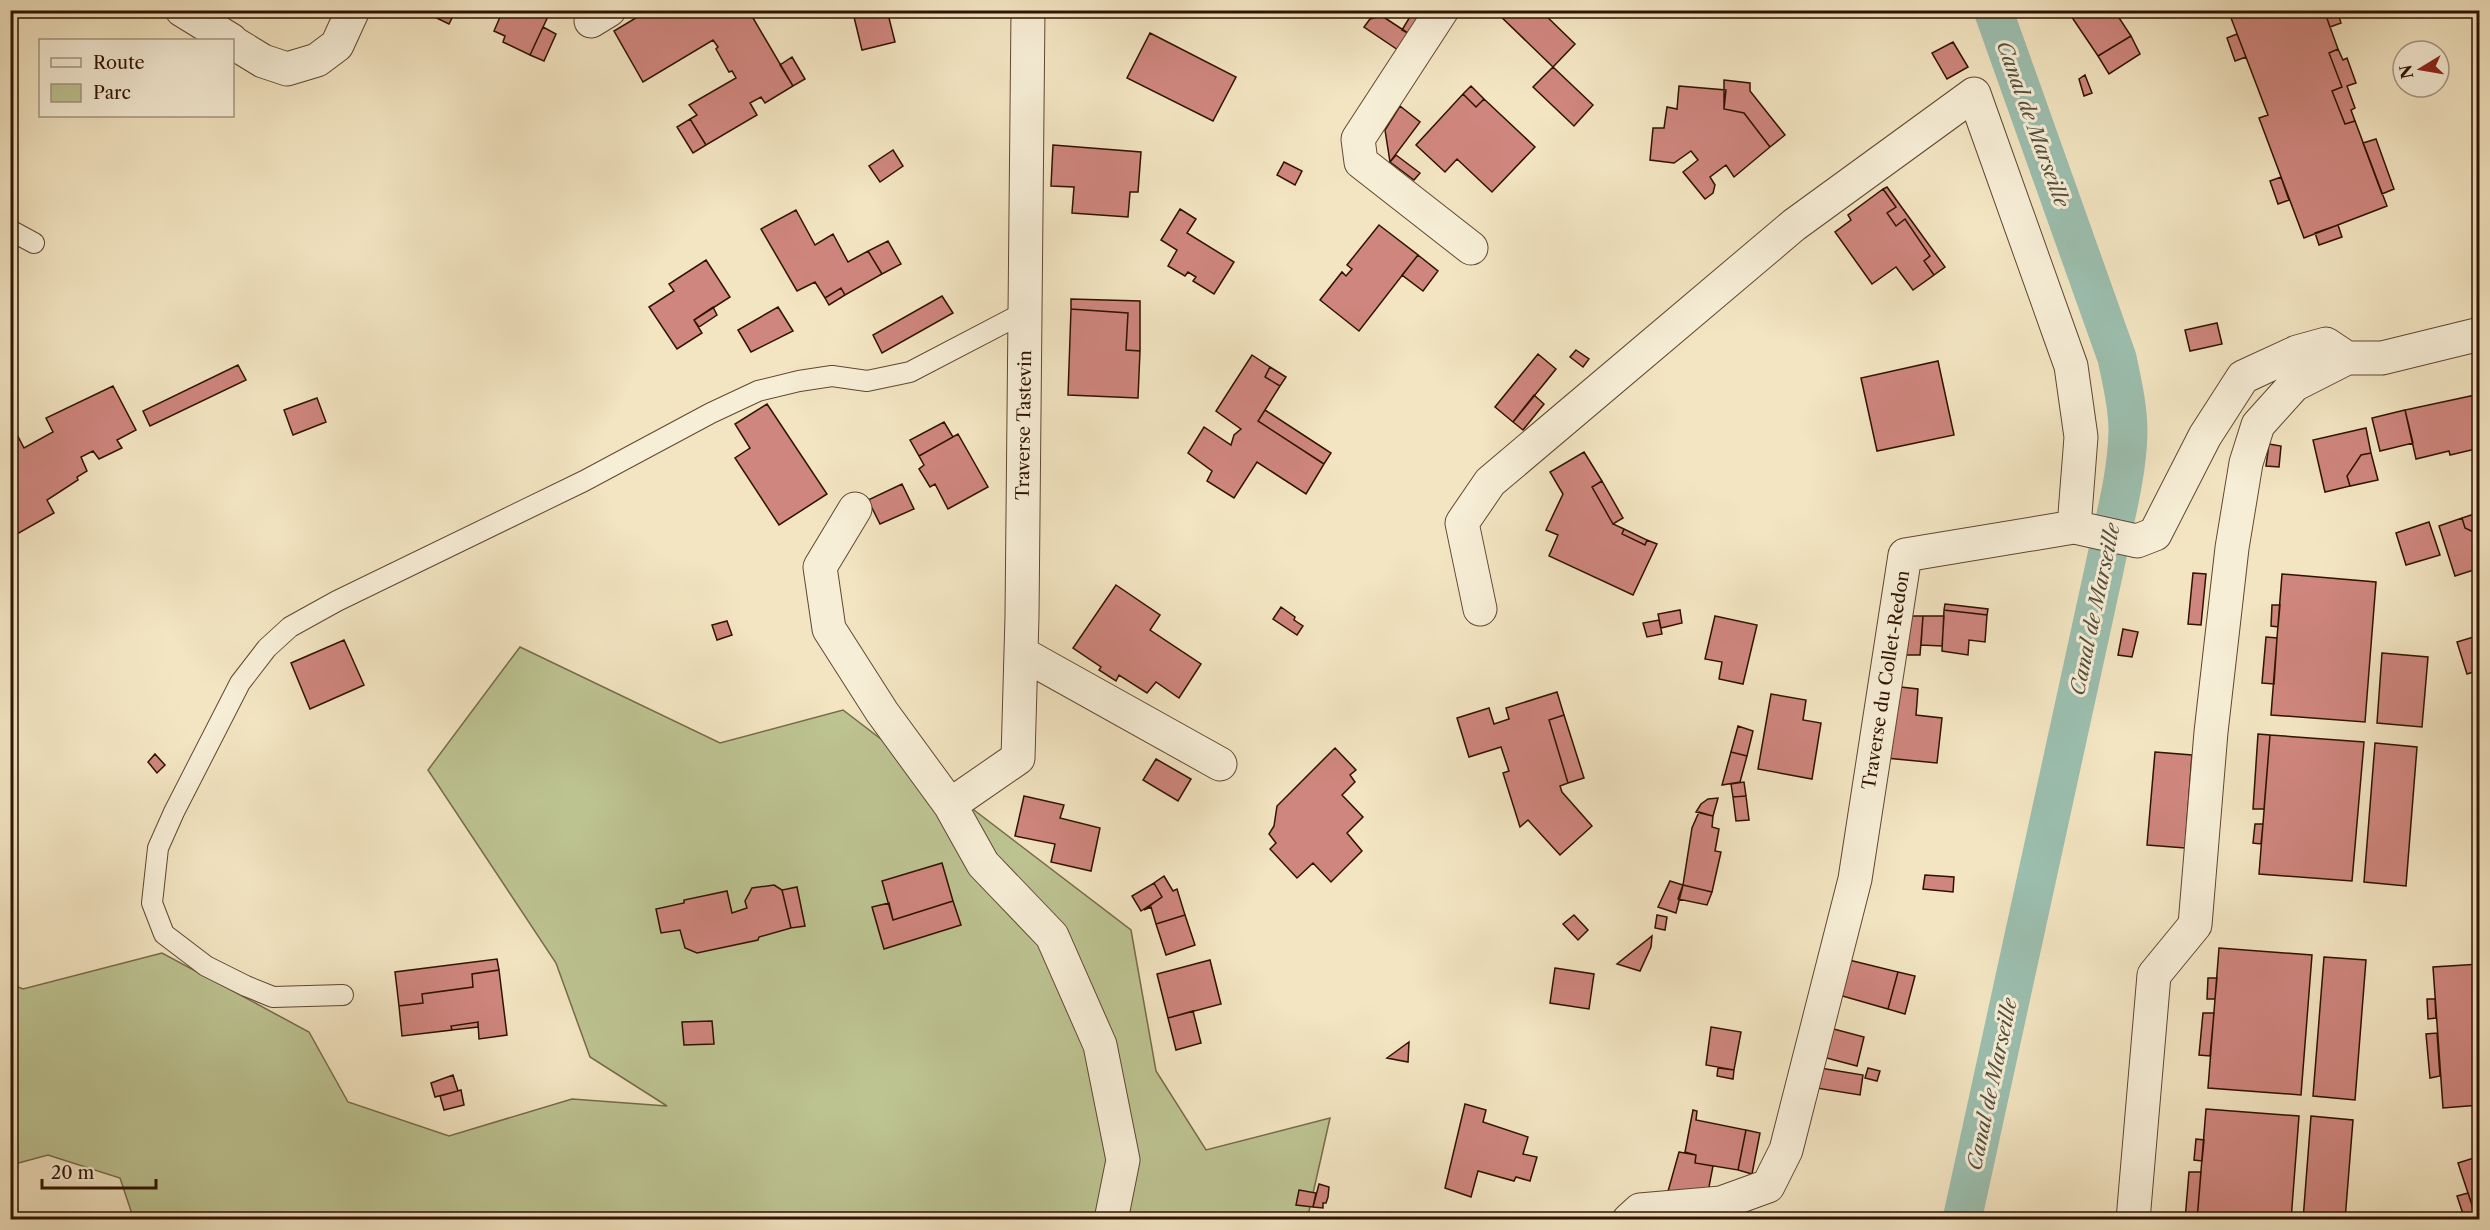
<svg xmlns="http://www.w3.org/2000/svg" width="2490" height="1230" font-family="'Libre Caslon Text',serif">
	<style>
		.green { fill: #bdc492; stroke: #766b49; stroke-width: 1.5 }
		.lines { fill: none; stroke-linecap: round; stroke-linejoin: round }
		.canal { stroke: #9cbfaf; stroke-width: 39 }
		.building { fill: #cf867e; stroke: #2f1200; stroke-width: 1.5 }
		.lane-casing { stroke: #604730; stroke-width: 22 }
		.street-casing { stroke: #604730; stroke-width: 35 }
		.lane { stroke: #f7eed7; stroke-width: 20 }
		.street { stroke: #f7eed7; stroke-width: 33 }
		.labels { text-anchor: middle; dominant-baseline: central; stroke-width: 6; stroke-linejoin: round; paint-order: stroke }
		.street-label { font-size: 18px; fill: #2f1200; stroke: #f7eed7 }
		.water-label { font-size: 20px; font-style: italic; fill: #554f3d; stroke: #f7eed7 }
	</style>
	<rect width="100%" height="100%" fill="#f3e5c2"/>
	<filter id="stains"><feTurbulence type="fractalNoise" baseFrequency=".00333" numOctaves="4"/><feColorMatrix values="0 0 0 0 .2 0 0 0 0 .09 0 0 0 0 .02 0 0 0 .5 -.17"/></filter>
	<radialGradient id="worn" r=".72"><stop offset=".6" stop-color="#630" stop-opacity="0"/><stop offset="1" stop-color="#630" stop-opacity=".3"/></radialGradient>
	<path class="green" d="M520 647 720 743 843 710 1131 930 1156 1071 1206 1150 1330 1118 1307 1220H134L120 1178 48 1155 11 1165V984L23 989 162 953 309 1032 348 1102 449 1136 572 1099 667 1106 590 1057 556 963 428 770Z"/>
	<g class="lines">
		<path class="canal" d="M1962 1220 2104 570C2113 525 2127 478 2128 432 2128 407 2122 382 2117 358L1993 10"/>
	</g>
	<path class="building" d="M420 10H456L449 24Z
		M503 10H551L530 55 503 42 505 36 494 31Z
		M649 10H765L753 18 793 86 765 103 761 97 750 103 757 115 706 145 690 119 697 115 689 105 736 78 732 71 729 72 716 49 718 47 713 40 643 82 614 31Z
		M881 10H887L895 42 862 50 854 17Z
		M1414 10H1426L1411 35 1402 30Z
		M1494 10H1540L1575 44 1553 67Z
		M2067 10H2114L2131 36 2098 56Z
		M2228 10H2324L2338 49 2329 53 2342 87 2332 91 2345 124 2355 121 2387 206 2304 238 2259 118 2268 115Z
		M2324 10H2337L2341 23 2330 27Z
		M1382 16 1411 35 1401 52 1364 27 1370 19Z
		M543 27 556 34 544 61 530 55Z
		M1150 33 1236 77 1213 121 1127 78Z
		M2237 34 2246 57 2235 61 2227 38Z
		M2131 36 2140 54 2109 74 2098 56Z
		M1953 42 1968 67 1947 79 1932 53Z
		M2338 49 2343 60 2347 58 2356 83 2347 86 2355 108 2351 110 2355 121 2345 124 2332 91 2342 87 2329 53Z
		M792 57 805 79 793 86 780 65Z
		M1553 67 1593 105 1574 126 1533 87Z
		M2085 75 2092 93 2084 96 2079 79Z
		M1724 80 1750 83V91L1785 135 1770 147 1744 113 1724 109Z
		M1471 86 1484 99 1476 107 1463 94Z
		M1679 86 1726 90 1724 109 1744 113 1770 147 1734 177 1726 165 1710 177 1715 185 1713 193 1705 199 1683 172 1698 160 1691 151 1674 163 1650 160 1653 128H1664L1667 107 1677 109Z
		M1463 94 1476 107 1484 99 1535 147 1492 192 1457 159 1445 172 1416 145Z
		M1400 106 1420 122 1390 162 1385 130Z
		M690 119 706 145 693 153 677 127Z
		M2376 139 2394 189 2382 194 2363 143Z
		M1053 145 1141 152 1138 192H1130L1128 217 1072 213 1074 187 1051 186Z
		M893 150 903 166 880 182 869 166Z
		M1396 155 1420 173 1414 180 1390 162Z
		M1284 162 1302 171 1295 185 1277 175Z
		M2281 177 2289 200 2278 204 2270 181Z
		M1887 187 1945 267 1934 275 1924 261 1930 256 1905 219 1896 226 1887 213 1896 207 1883 189Z
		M1883 189 1896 207 1887 213 1896 226 1905 219 1930 256 1924 261 1934 275 1913 290 1896 267 1872 284 1835 232 1851 220 1848 215Z
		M1180 209 1196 219 1187 233 1234 262 1214 294 1193 281 1196 277 1188 272 1185 276 1168 266 1177 250 1161 240Z
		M796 210 815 245 833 234 848 262 868 251 882 274 845 295 841 288 825 298 815 282 797 291 761 229Z
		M1379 225 1418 255 1359 331 1320 300 1342 272 1346 276 1352 269 1347 265Z
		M2338 225 2342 237 2319 245 2315 233Z
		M888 241 901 264 882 274 868 251Z
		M1418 255 1438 271 1423 291 1402 275Z
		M706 260 730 297 694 320 702 333 677 349 649 307 674 291 669 284Z
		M841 288 845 295 829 305 825 298Z
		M942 296 953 313 882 353 873 335Z
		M1071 299 1140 301V351L1126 350 1128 313 1071 309Z
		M713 307 717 315 699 327 694 320Z
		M778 307 793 331 751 352 738 330Z
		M1071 309 1128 313 1126 350 1140 351 1138 398 1068 395Z
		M2217 323 2222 344 2190 351 2185 330Z
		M1576 350 1589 359 1583 367 1570 357Z
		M1538 354 1556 369 1513 422 1495 407Z
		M1252 355 1270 367 1265 377 1280 386 1258 421 1324 464 1306 494 1257 462 1234 498 1207 481 1212 471 1188 453 1204 427 1231 445 1234 435 1241 429 1216 411Z
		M1938 361 1954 435 1877 451 1861 378Z
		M238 365 246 380 150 426 143 411Z
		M1270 367 1286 377 1280 386 1265 377Z
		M113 386 136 430 117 440 122 448 99 459 93 451 81 457 87 471 77 477 78 480 47 500 54 513 10 538V421L24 448 53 432 46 418Z
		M2480 394V448L2450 455 2449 451 2416 459 2405 410Z
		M1534 395 1544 404 1523 430 1513 422Z
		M317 398 326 422 293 435 284 410Z
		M767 404 827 494 779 525 735 458 750 448 735 424Z
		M1265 410 1331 453 1324 464 1258 421Z
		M2405 410 2413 443 2380 451 2372 418Z
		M944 422 953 437 919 456 910 440Z
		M2366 428 2371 453 2361 455 2347 476 2350 486 2325 492 2313 440Z
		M958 434 988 487 948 509 935 484 930 487 919 469 924 465 919 456Z
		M2269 444 2281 446 2279 467 2266 466Z
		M1584 452 1602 481 1592 487 1613 524 1624 529 1622 534 1645 545 1647 540 1657 544 1633 595 1549 556 1558 535 1546 530 1563 494 1550 472Z
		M2371 453 2378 480 2350 486 2347 476 2361 455Z
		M1602 481 1623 518 1613 524 1592 487Z
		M902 484 914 509 880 524 868 500Z
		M2480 512V535L2465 528 2462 518Z
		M2462 518 2465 528 2480 535V568L2455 576 2439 526Z
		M2429 522 2440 555 2406 565 2396 533Z
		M1624 529 1647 540 1645 545 1622 534Z
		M2193 573 2206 574 2201 625 2188 624Z
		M2282 574 2376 582 2365 722 2271 715Z
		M1116 585 1160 615 1150 630 1201 664 1179 698 1156 682 1147 693 1119 675 1116 681 1099 670 1101 667 1073 648Z
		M1945 604 1988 609 1987 615 1944 610Z
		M2272 605H2280L2278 627 2271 626Z
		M1281 607 1295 617 1294 620 1303 626 1297 635 1273 619Z
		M1680 610 1682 623 1661 628 1658 614Z
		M1944 610 1987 615 1985 642 1969 640 1968 655 1942 651Z
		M1715 616 1757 625 1743 684 1719 679 1722 662 1705 659Z
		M1907 616H1923L1920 655H1905Z
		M1923 616H1944L1942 646 1921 645Z
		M1659 620 1662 634 1647 637 1643 623Z
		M727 621 732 635 717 640 712 625Z
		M2123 629 2138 632 2132 657 2118 655Z
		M2480 635V670L2467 674 2457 642Z
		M2266 637 2277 638 2274 684 2262 683Z
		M344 640 364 685 310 709 291 663Z
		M2382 653 2428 657 2422 727 2377 723Z
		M1892 686 1918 689 1916 715 1942 718 1937 763 1886 758Z
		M1557 692 1564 715 1549 720 1568 783 1560 786 1562 792 1592 826 1560 855 1528 820 1520 827 1503 773 1509 771 1501 747 1469 757 1457 718 1489 708 1494 724 1509 719 1506 708Z
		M1771 694 1806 700 1803 720 1821 723 1812 779 1758 769Z
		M1564 715 1584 778 1568 783 1549 720Z
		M1738 726 1753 731 1747 756 1731 752Z
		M2258 734 2270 735 2264 809H2253Z
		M2270 735 2364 742 2352 881 2259 874Z
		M2375 743 2417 747 2406 886 2364 882Z
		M1335 748 1356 770 1350 775 1355 782 1342 795 1363 817 1347 833 1362 851 1331 882 1313 863 1297 878 1270 849 1276 843 1269 834 1274 826 1277 806Z
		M1731 752 1747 756 1740 782 1722 785Z
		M2155 752 2192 755 2185 848 2147 845Z
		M155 754 165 765 157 773 148 762Z
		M1156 759 1191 779 1178 801 1143 780Z
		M1744 782 1746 796 1733 797 1731 784Z
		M1024 796 1064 805 1060 818 1100 828 1091 871 1051 862 1055 844 1015 836Z
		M1746 796 1749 820 1736 821 1733 797Z
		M1718 798 1713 816 1696 812 1701 804 1708 799Z
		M1699 812 1713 816 1712 827 1719 829 1715 851 1721 852 1712 892 1683 885 1692 828Z
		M2255 824H2263L2261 844 2253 843Z
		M942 863 953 901 893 920 882 881Z
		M1925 875 1954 877 1953 892 1923 889Z
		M1164 876 1173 891 1177 889 1185 915 1156 924 1151 907 1144 910 1162 897 1154 883Z
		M1670 881 1683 885 1676 913 1658 907Z
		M1154 883 1162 897 1141 911 1132 896Z
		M774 885 782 890 791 928 759 937 758 940 697 953 685 948 680 930 661 933 656 909 684 903V900L727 891 732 913 747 908 745 901 752 888Z
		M1683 885 1712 892 1707 905 1678 899Z
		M797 887 805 926 791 928 782 890Z
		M953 901 961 925 884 949 872 907 889 903 893 920Z
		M1185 915 1195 945 1166 955 1156 924Z
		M1574 915 1588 930 1578 940 1563 924Z
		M1657 915 1667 917 1665 930 1655 928Z
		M1652 936 1651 947 1640 971 1617 964Z
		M2219 948 2312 955 2301 1095 2208 1088Z
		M2324 957 2366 960 2355 1100 2313 1096Z
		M497 959 499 970 472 974 473 987 422 994 423 1003 399 1006 395 972Z
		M1210 960 1221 1004 1168 1018 1157 974Z
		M1849 960 1898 972 1888 1009 1839 995Z
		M2480 964V1105L2443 1108 2433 967Z
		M1555 968 1594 974 1589 1009 1550 1003Z
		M499 970 507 1035 479 1039 478 1022 451 1026 452 1030 402 1036 399 1006 423 1003 422 994 473 987 472 974Z
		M1898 972 1915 976 1905 1014 1888 1009Z
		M2208 978H2217L2215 999H2207Z
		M2427 999H2435L2436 1018 2428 1019Z
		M1193 1011 1201 1043 1176 1050 1168 1018Z
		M2203 1013H2214L2210 1056 2199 1055Z
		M712 1021 714 1044 684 1045 682 1022Z
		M478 1022V1027L452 1030 451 1026Z
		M1711 1027 1741 1032 1734 1070 1706 1065Z
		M1830 1028 1864 1037 1857 1066 1823 1057Z
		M2437 1033 2440 1076 2430 1078 2426 1034Z
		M1409 1042 1408 1062 1387 1058Z
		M1718 1068 1734 1070 1733 1079 1717 1076Z
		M1820 1068 1863 1075 1860 1095 1816 1088Z
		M1868 1068 1880 1071 1877 1081 1865 1078Z
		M453 1075 458 1091 435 1097 431 1083Z
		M461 1090 464 1105 444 1110 440 1096Z
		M1465 1104 1486 1110 1483 1122 1528 1137 1523 1154 1537 1157 1530 1181 1516 1177 1514 1181 1478 1171 1471 1197 1445 1188Z
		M2206 1109 2299 1116 2291 1220H2197Z
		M1693 1110 1697 1111 1696 1120 1746 1130 1738 1170 1695 1163 1696 1155 1685 1152Z
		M2311 1116 2353 1120 2345 1220H2303Z
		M1746 1130 1760 1133 1752 1174 1738 1170Z
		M2196 1139 2204 1140 2202 1161 2194 1160Z
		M1679 1152 1696 1155 1695 1163 1713 1166 1708 1192 1667 1195Z
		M2480 1156V1220H2477L2458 1163Z
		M2189 1172H2201L2197 1220H2185Z
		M1319 1184 1329 1187 1328 1197 1326 1203H1323V1208L1313 1207Z
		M1299 1190 1316 1193 1313 1207 1296 1205Z
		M2468 1193 2477 1220H2465L2457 1196Z"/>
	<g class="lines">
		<defs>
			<path id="lane" d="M10 230 34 243
				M343 995 273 997 246 986 206 966 164 934 152 903 158 848 174 812 240 683 267 648 290 627 337 601 584 481 711 413 758 391 799 381 832 376 867 381 910 372 1025 312"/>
			<path id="street" d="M182 10 231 40
				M1442 10 1358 139 1361 162 1471 248
				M591 21 609 10
				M232 42 263 61 287 69 317 60 337 45 353 10
				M855 509 820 567 829 629 882 712 950 805 983 864 1052 936 1100 1045 1123 1160 1111 1220
				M1480 609 1462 523 1490 482 1794 225 1974 94 2071 366 2081 437 2074 527
				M1021 653 1220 764
				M950 805 1018 758 1022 616 1028 10
				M1629 1220 1640 1210 1721 1203 1768 1186 1786 1150 1855 879 1905 555 2074 527 2137 541 2155 534 2205 436 2243 377 2297 352 2326 344 2347 358H2382L2480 334
				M2133 1220 2154 975 2195 925 2211 732 2232 548 2246 463 2258 425 2294 385 2347 358"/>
		</defs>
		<use href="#lane" class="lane-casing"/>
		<use href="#street" class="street-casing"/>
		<use href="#lane" class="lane"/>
		<use href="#street" class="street"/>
	</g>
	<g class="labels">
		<g class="street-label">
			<text transform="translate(1024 425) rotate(-89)">Traverse Tastevin</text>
			<text transform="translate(1886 680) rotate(-81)">Traverse du Collet-Redon</text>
		</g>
		<g class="water-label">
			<text transform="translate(2033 124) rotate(70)">Canal de Marseille</text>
			<text transform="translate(2095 609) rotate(-78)">Canal de Marseille</text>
			<text transform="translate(1992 1084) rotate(-78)">Canal de Marseille</text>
		</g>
	</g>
	<rect width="2490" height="1230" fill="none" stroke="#f3e5c2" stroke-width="36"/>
	<rect x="12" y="12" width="2466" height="1206" fill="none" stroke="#2f1200" stroke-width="3"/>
	<rect x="18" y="18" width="2454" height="1194" fill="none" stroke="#2f1200" stroke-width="1.5"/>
	<rect x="39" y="39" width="195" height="78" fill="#f7eed7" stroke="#a79681" stroke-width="1.5"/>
	<rect x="51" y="58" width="30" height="9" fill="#f7eed7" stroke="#a79681" stroke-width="1.5"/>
	<text x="93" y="69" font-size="18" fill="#2f1200">Route</text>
	<rect x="51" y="84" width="30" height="18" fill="#bdc492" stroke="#a79681" stroke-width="1.5"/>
	<text x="93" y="99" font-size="18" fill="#2f1200">Parc</text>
	<g transform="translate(2421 69) rotate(259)"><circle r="28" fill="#f7eed7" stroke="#a79681" stroke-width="1.5"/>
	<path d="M0-4.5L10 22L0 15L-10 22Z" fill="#8f2418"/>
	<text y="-9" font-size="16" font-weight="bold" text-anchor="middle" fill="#2f1200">N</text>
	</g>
	<path d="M42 1179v9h114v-9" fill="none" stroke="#2f1200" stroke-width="3"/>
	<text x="51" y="1179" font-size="18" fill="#2f1200" stroke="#f7eed7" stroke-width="4.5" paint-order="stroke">20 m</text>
	<rect width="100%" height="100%" filter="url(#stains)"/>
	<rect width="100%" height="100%" fill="url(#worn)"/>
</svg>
